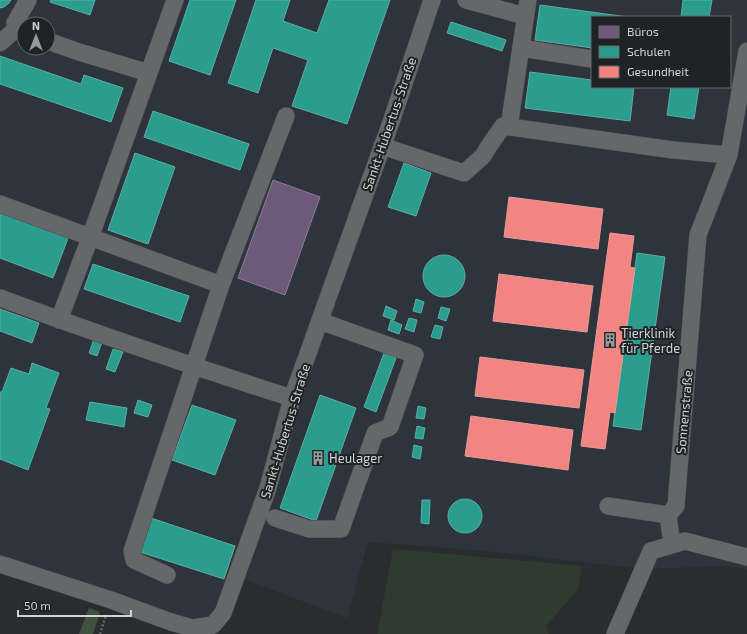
<svg xmlns="http://www.w3.org/2000/svg" width="747" height="634" font-family="'Exo 2',sans-serif">
	<style>
		.built { fill: #2e343c; fill-rule: evenodd }
		.green { fill: #2f3b2f }
		.forest { fill: #3f523f }
		.offices { fill: #6d597a; stroke: #8b7d95 }
		.schools { fill: #2a9d8f; stroke: #5cada4 }
		.health { fill: #f28482; stroke: #e89b9b }
		.lines { fill: none; stroke-linecap: round; stroke-linejoin: round }
		.minor-casing { stroke: #494a4c; stroke-width: 18 }
		.path { stroke: #626366; stroke-width: 2.5; stroke-dasharray: 2 2; stroke-linecap: butt }
		.minor { stroke: #666768; stroke-width: 17 }
		.labels { text-anchor: middle; dominant-baseline: central; stroke-width: 4; stroke-linejoin: round; paint-order: stroke }
		.street-label { font-size: 13px; fill: #d0d2d4; stroke: #202326 }
		.poi-label { font-size: 13px; fill: #d0d2d4; stroke: #202326; text-anchor: start }
	</style>
	<rect width="100%" height="100%" fill="#2a2c2f"/>
	<path class="built" d="M0 0H747V569L726 566 643 569 486 551 368 542 347 618 241 578 220 630 0 555ZM592 17H730V87H592ZM24 24H48V48H24Z"/>
	<path class="green" d="M393 549 582 566 578 589 546 626 549 634H377Z"/>
	<path class="forest" d="M89 608 100 612 93 634H79Z"/>
	<path class="offices" d="M273 180 320 197 285 295 238 278Z"/>
	<path class="schools" d="M0 0H11L9 3 4 7 0 8Z
		M51 0H95L90 15 50 2Z
		M190 0H236L210 75 169 61Z
		M256 0H290L283 21 317 33 329 0H390L347 124 292 106 308 60 273 48 258 93 228 83Z
		M683 0H712L709 17H681Z
		M540 5 628 17H592V48L535 40Z
		M451 22 506 40 502 51 447 33Z
		M0 56 81 84 84 75 123 88 111 122 0 84Z
		M530 72 592 80V87H634L630 121 525 108Z
		M671 87H699L694 119 667 115Z
		M153 111 249 144 240 170 144 137Z
		M135 153 175 167 148 244 108 230Z
		M404 163 431 173 416 216 388 207Z
		M0 207 70 233 53 278 0 258Z
		M637 253 665 257 641 430 613 426Z
		M423 276a21 21 0 1 1 42 0a21 21 0 1 1-42 0Z
		M93 264 189 296 180 322 84 289Z
		M416 299 424 302 421 313 413 311Z
		M386 306 397 311 394 320 383 316Z
		M441 307 450 309 446 321 438 318Z
		M0 309 39 323 32 343 0 331Z
		M409 318 417 320 414 332 405 329Z
		M391 320 402 325 399 334 388 330Z
		M435 325 443 327 440 339 431 337Z
		M94 339 102 342 97 356 89 353Z
		M113 349 123 352 115 372 106 369Z
		M384 353 396 358 376 412 364 407Z
		M32 363 59 373 46 408 50 409 28 470 0 459V392H2L11 368 29 374Z
		M320 395 356 408 316 521 280 508Z
		M138 400 152 405 148 417 134 413Z
		M90 402 127 408 124 427 86 420Z
		M192 405 236 420 215 475 172 460Z
		M418 406 426 408 424 419 416 418Z
		M417 426 425 428 423 439 415 438Z
		M414 445 422 447 420 459 412 457Z
		M448 516a17 17 0 1 1 34 0a17 17 0 1 1-34 0Z
		M422 500H430L429 524 421 523Z
		M151 518 235 546 224 579 140 552Z"/>
	<path class="health" d="M509 197 603 209 598 249 504 237Z
		M610 233 634 236 630 267 635 268 615 413 610 412 605 449 581 446Z
		M499 274 593 286 587 332 493 321Z
		M480 357 584 370 579 408 475 396Z
		M471 416 573 430 568 470 465 456Z"/>
	<g class="lines">
		<defs>
			<path id="minor" d="M466 0 525 16
				M24 32 18 29 15 23 28 0
				M48 41 79 52 149 73
				M0 43 17 28
				M521 48 592 59
				M509 127 528 0
				M382 146 464 173 483 156 489 146 503 126 673 150 729 155
				M0 204 221 285
				M0 298C97 334 194 367 292 398
				M59 320 90 238 175 0
				M608 506 668 515 676 506 698 235 729 155 747 51
				M668 515 672 545
				M275 518 309 529H341L375 433 390 427 415 355 320 321
				M0 564 111 600 171 622 192 628 213 625 223 613 268 488 292 398 391 122 432 0
				M167 575 134 560 132 551 221 285 286 116
				M615 634 651 551 685 541 747 557"/>
		</defs>
		<use href="#minor" class="minor-casing"/>
		<path class="path" d="M100 634 106 615"/>
		<use href="#minor" class="minor"/>
	</g>
	<defs>
		<symbol id="building-bare" viewBox="-9 -9 18 18"><path d="M-4-6H4V6H1V3H-1V6H-4ZM-2.5-4.3h1.7v1.8h-1.7ZM.8-4.3h1.7v1.8H.8ZM-2.5-1h1.7V.8h-1.7ZM.8-1h1.7V.8H.8Z" fill="#96989a" stroke="#202326" stroke-width="2.5" paint-order="stroke"/></symbol>
	</defs>
	<g fill-rule="evenodd">
		<use href="#building-bare" x="600" y="330" width="20" height="20"/>
		<use href="#building-bare" x="308" y="448" width="20" height="20"/>
	</g>
	<g class="labels">
		<g class="street-label">
			<text transform="translate(389 124) rotate(-71)">Sankt-Hubertus-Straße</text>
			<text transform="translate(684 412) rotate(-85)">Sonnenstraße</text>
			<text transform="translate(285 431) rotate(-73)">Sankt-Hubertus-Straße</text>
		</g>
		<g class="poi-label">
			<text x="621" y="333">Tierklinik<tspan x="621" dy="15">für Pferde</tspan></text>
			<text x="329" y="458">Heulager</text>
		</g>
	</g>
	<rect x="591" y="16" width="140" height="72" fill="#202326" stroke="#66696c"/>
	<rect x="599" y="26" width="20" height="12" fill="#6d597a" stroke="#66696c"/>
	<text x="627" y="36" font-size="12" fill="#d0d2d4">Büros</text>
	<rect x="599" y="46" width="20" height="12" fill="#2a9d8f" stroke="#66696c"/>
	<text x="627" y="56" font-size="12" fill="#d0d2d4">Schulen</text>
	<rect x="599" y="66" width="20" height="12" fill="#f28482" stroke="#66696c"/>
	<text x="627" y="76" font-size="12" fill="#d0d2d4">Gesundheit</text>
	<g transform="translate(36 36)"><circle r="19" fill="#202326" stroke="#66696c"/>
	<path d="M0-3L7 15L0 10L-7 15Z" fill="#96989a"/>
	<text y="-6" font-size="11" font-weight="bold" text-anchor="middle" fill="#d0d2d4">N</text>
	</g>
	<path d="M18 610v6h113v-6" fill="none" stroke="#d0d2d4" stroke-width="2"/>
	<text x="24" y="610" font-size="12" fill="#d0d2d4" stroke="#202326" stroke-width="3" paint-order="stroke">50 m</text>
</svg>
